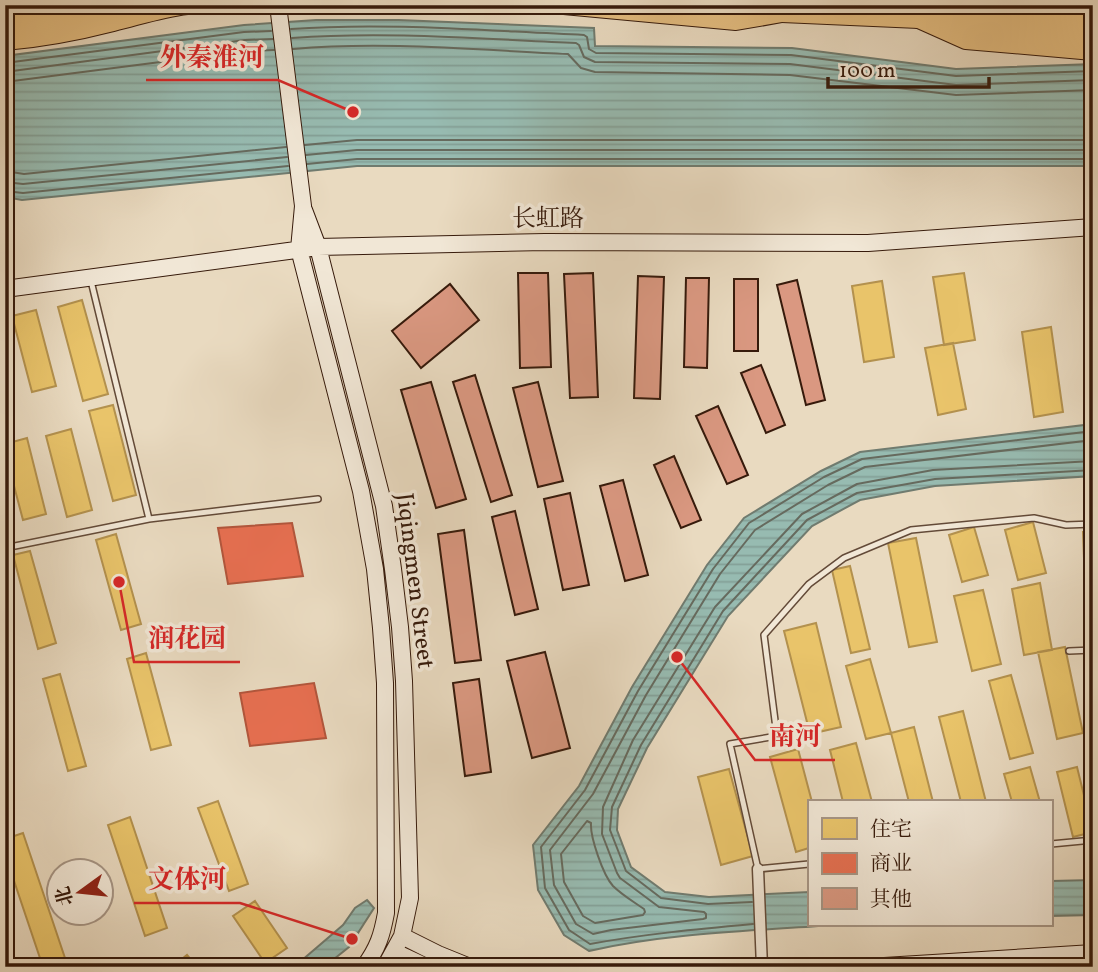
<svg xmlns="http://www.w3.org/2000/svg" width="1098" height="972" font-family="Vollkorn,'Noto Serif SC',serif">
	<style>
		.water { fill: url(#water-rules); stroke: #707b6f; stroke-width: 2 }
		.homes { fill: #e9c46a; stroke: #b3914e; stroke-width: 2 }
		.shops { fill: #e76f51; stroke: #b2563c; stroke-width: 2 }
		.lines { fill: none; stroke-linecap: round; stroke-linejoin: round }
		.shore { stroke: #666a5e; stroke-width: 2 }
		.building { fill: #da9881; stroke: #361a0b; stroke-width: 2 }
		.service-casing { stroke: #634a38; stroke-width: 8 }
		.minor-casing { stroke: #634a38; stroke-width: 13 }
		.secondary-casing { stroke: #361a0b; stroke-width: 18 }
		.primary-casing { stroke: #361a0b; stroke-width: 20 }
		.trunk-casing { stroke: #361a0b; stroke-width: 20 }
		.service { stroke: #f1e7d6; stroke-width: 5 }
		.minor { stroke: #f1e7d6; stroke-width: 10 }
		.secondary { stroke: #f1e7d6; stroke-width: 16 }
		.primary { stroke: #e4bd80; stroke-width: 18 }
		.trunk { stroke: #e4bd80; stroke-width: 18 }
		.labels { text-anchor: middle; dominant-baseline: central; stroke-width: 7; stroke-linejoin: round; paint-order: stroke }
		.street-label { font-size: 24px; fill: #361a0b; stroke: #f1e7d6 }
		.leader { fill: none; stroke: #d62828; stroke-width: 2.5 }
		.callout-dot { fill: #d62828; stroke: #f1e7d6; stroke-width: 2.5 }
		.callout-label { font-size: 26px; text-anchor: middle; font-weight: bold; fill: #d62828; stroke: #f1e7d6; stroke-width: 7; stroke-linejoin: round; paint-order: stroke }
	</style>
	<defs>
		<pattern id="water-rules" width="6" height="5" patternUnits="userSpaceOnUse" patternTransform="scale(1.75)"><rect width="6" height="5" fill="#97bbb1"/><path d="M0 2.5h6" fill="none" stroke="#83a097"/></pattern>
	</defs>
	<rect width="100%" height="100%" fill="#e9dac0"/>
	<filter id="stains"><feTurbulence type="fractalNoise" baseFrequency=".00286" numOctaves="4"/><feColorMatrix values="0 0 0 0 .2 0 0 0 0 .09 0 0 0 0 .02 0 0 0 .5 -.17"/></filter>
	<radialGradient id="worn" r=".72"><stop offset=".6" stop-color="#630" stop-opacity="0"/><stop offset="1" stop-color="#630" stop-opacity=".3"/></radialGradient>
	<path class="water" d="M316 20H399L594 28 595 46 792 48 956 69 1093 64V166H357L22 200 5 197V56L244 25Z
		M1093 424V476L935 486 860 500 812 526 728 616 647 748 618 809 617 830 631 867 665 892 709 897 809 892V925H833C752 931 668 933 589 951L564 935 538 890 533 845 579 786 632 687 707 565 744 518 821 471 860 452Z
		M1093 880V915L1051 916V881Z
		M367 900 374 908 349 947 324 967H294L343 925 355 908Z"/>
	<path class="homes" d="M964 273 975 340 944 345 933 277Z
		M882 281 894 357 864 362 852 286Z
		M82 300 108 394 83 401 58 307Z
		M36 310 56 386 32 392 12 316Z
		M1051 327 1063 412 1034 417 1022 332Z
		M953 343 966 409 938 415 925 348Z
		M113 405 136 495 113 501 89 411Z
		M71 429 92 510 67 517 46 436Z
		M27 438 46 514 23 520 5 452V444Z
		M1033 522 1046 573 1018 580 1005 530Z
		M974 527 988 575 962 582 949 535Z
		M1083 532H1093V637H1087Z
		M116 534 141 624 121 630 96 540Z
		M916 538 937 642 909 647 888 543Z
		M30 551 56 643 38 649 13 555Z
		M850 566 870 649 851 653 832 570Z
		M1040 583 1052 650 1024 655 1012 589Z
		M983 590 1001 664 972 671 954 596Z
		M816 623 841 727 810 734 784 631Z
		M1065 647 1083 733 1057 739 1038 652Z
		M146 653 171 745 151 750 127 659Z
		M870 659 891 733 866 739 846 666Z
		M60 674 86 766 68 771 43 679Z
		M1011 675 1033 753 1010 759 989 681Z
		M963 711 986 802H961L939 717Z
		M914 727 933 802H909L891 733Z
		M856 743 872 802H843L830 750Z
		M798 749 812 802H809V848L796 852 770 757Z
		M1030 767 1040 802H1012L1004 774Z
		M1077 767 1093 832 1073 837 1057 772Z
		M729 769 753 856 721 865 698 777Z
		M218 801 248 884 229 891 198 808Z
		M130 817 167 928 145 936 108 825Z
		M23 833 68 967H43L5 854V839Z
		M255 901 287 948 265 963 233 916Z
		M187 955 197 967H172Z"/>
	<path class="shops" d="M292 523 303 576 228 584 218 528Z
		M314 683 326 738 250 746 240 693Z"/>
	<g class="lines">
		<path class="shore" d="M291 29C388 22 487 31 584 35L587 37 589 49 596 53 791 55 956 76 1093 71
			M292 38C386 31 482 39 576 43L579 45 584 57 595 62 790 64 956 85 1093 80
			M293 49C384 41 477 50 568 54L581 68 595 72 790 75 956 95 1093 90
			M5 63 244 32 271 31
			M5 72 245 40 273 39
			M5 82 246 51 274 50
			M305 145 357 140H1093
			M306 155 357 150H1093
			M307 164 357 159H1093
			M5 171 24 174 286 147
			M5 182 23 184 287 157
			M5 191 23 193 288 166
			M1093 440 865 467 828 485 755 530 720 574 646 695 593 794 550 850 554 885 576 924 593 934 611 930 703 919 706 918V914L704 912 659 907 620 878 617 873 602 834 603 807 633 740 715 607 802 514 857 484 933 470 1093 461
			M587 821 591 823C590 837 603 875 613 886 622 895 634 902 644 909L645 912 643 915 595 923 583 916 564 882 561 854Z
			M752 902 708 904 661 898 626 871 610 830 612 807 641 745 723 611 807 520 857 493 935 479 1093 470
			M753 924C698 929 645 934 590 944L569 930 545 888 541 847 585 790 638 691 713 569 749 523 824 477 862 459 1093 431"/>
	</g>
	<path class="building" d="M518 273H548L551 367 520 368Z
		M593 273 598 397 570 398 564 274Z
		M638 276 664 277 660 399 634 398Z
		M686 278H709L707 368 684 367Z
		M734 279H758V351H734Z
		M797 280 825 400 806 405 777 285Z
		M450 284 479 320 421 368 392 331Z
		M761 365 785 425 766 433 741 373Z
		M475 375 512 495 491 502 453 382Z
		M431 382 466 499 436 508 401 390Z
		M538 382 563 481 538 487 513 388Z
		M718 406 748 475 727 484 696 416Z
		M674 456 701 520 681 528 654 465Z
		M623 480 648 575 625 581 600 486Z
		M570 493 589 585 563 590 544 499Z
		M515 511 538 609 515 615 492 517Z
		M464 530 481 660 455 663 438 534Z
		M545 652 570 748 532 758 507 661Z
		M479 679 491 772 465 776 453 683Z"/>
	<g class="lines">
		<defs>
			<path id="service" d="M91 281 149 519
				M5 548 149 519 318 499
				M1069 651 1093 650
				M1051 844 1093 840
				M809 864 758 869 730 744 777 736 764 635 809 584 844 558 911 530 1034 518 1066 525 1093 524"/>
			<path id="minor" d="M758 869 762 967"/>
			<path id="secondary" d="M278 5 303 206 299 249 361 491 375 569 381 628 385 683 386 913C382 935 378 948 364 967
				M304 210 318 247 384 506 393 569 400 627 404 681 410 898 402 936 385 967
				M5 289 318 247 545 242 868 243 1093 227
				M402 936 438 954 470 967
				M395 952 427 967
				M868 967 1093 953"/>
			<path id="primary" d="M564 5 736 21 782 13
				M919 19 966 40 1093 51
				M5 41C41 38 78 31 113 22 138 16 161 8 187 5"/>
			<path id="trunk" d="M753 5 782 13 919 19 972 18 1093 24
				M1044 5 1093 8
				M5 6 9 5
				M5 25 48 19 110 6
				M950 25 974 30 1093 39"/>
		</defs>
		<use href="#service" class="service-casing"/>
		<use href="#minor" class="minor-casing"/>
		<use href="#secondary" class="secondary-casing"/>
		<use href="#primary" class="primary-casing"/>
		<use href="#trunk" class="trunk-casing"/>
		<use href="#service" class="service"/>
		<use href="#minor" class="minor"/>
		<use href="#secondary" class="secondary"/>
		<use href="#primary" class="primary"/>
		<use href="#trunk" class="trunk"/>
	</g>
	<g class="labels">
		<g class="street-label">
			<text x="548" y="220">长虹路</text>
			<text transform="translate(414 581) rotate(83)">Jiqingmen Street</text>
		</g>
	</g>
	<path class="leader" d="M353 112L278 80H146M119 582L134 662H240M677 657L755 760H835M352 939L240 903H134"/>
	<g class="callout-dot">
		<circle cx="353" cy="112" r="7"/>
		<circle cx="119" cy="582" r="7"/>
		<circle cx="677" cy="657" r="7"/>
		<circle cx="352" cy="939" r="7"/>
	</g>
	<g class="callout-label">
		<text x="212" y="66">外秦淮河</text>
		<text x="187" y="647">润花园</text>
		<text x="795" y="745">南河</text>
		<text x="187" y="888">文体河</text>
	</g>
	<rect width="1098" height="972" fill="none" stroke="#e9dac0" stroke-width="28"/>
	<rect x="7" y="7" width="1084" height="958" fill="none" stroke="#361a0b" stroke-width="3.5"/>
	<rect x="14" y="14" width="1070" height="944" fill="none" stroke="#361a0b" stroke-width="2"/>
	<rect x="808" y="800" width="245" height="126" fill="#f1e7d6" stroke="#a69585" stroke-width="2"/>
	<rect x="822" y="818" width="35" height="21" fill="#e9c46a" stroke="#a69585" stroke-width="2"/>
	<text x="870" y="836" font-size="21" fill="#361a0b">住宅</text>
	<rect x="822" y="853" width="35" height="21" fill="#e76f51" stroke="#a69585" stroke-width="2"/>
	<text x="870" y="870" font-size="21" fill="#361a0b">商业</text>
	<rect x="822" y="888" width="35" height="21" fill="#da9881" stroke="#a69585" stroke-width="2"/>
	<text x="870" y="906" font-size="21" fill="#361a0b">其他</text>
	<g transform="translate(80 892) rotate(255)"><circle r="33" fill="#f1e7d6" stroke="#a69585" stroke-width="2"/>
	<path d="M0-5L12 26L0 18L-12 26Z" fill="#8f2418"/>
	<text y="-10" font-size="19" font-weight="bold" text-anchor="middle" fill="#361a0b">北</text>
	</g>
	<path d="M828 77v10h161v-10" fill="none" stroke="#361a0b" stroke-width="3.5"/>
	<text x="839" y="77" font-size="21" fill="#361a0b" stroke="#f1e7d6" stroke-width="5" paint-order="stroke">100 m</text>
	<rect width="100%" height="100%" filter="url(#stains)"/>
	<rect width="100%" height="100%" fill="url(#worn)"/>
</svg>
